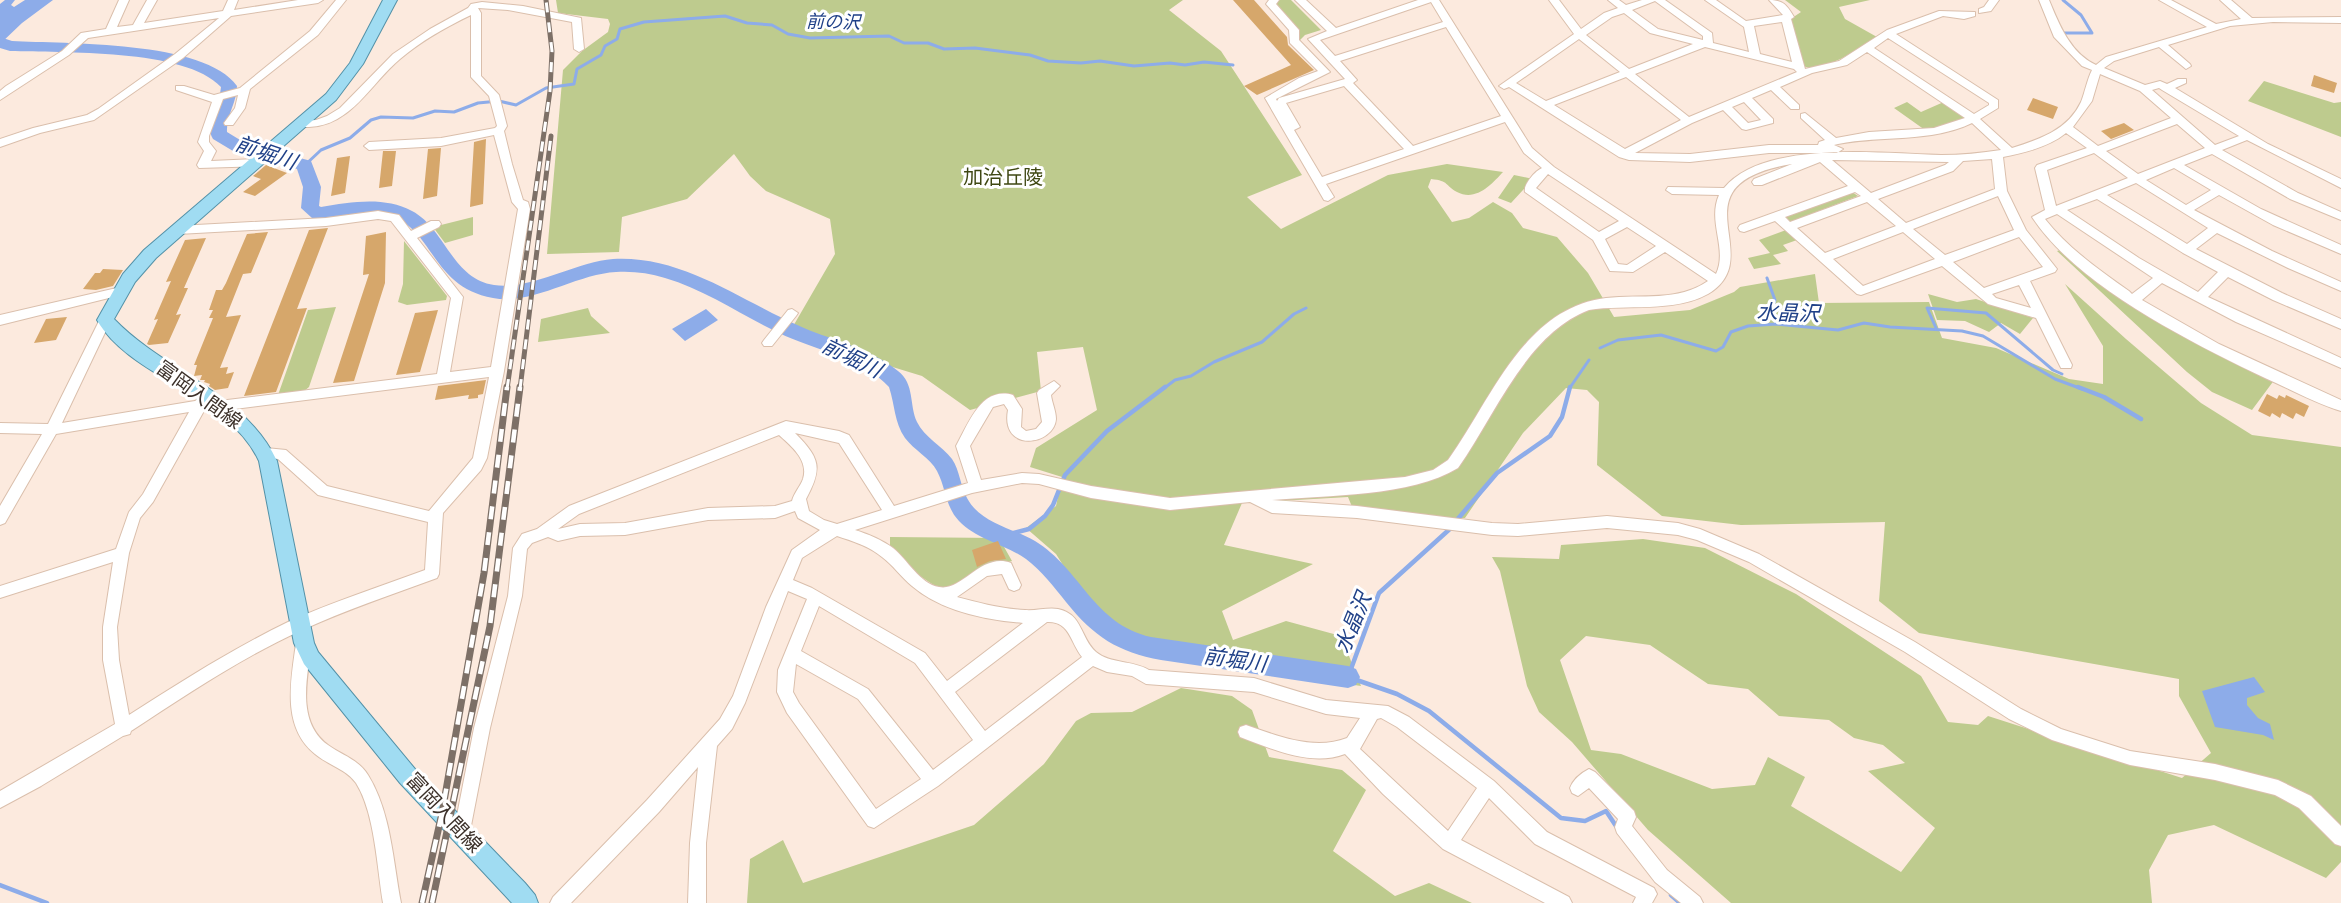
<svg xmlns="http://www.w3.org/2000/svg" width="2341" height="903" font-family="Karla,'Noto Sans JP',sans-serif">
	<style>
		.green { fill: #becb8e; fill-rule: evenodd }
		.water { fill: #8dace9 }
		.lines { fill: none; stroke-linecap: round; stroke-linejoin: round }
		.stream-far1 { stroke: #8dace9; stroke-width: 3 }
		.stream { stroke: #8dace9; stroke-width: 4.5 }
		.river { fill: #8dace9; fill-rule: evenodd }
		.building { fill: #d6a76b }
		.minor-casing { stroke: #dabfac; stroke-width: 2 }
		.major-casing { stroke: #5391a7; stroke-width: 2 }
		.minor { fill: #fff; fill-rule: evenodd }
		.major { fill: #a0dcf2; fill-rule: evenodd }
		.rail-far1-casing { stroke: #7d7067; stroke-width: 5 }
		.rail-casing { stroke: #7d7067; stroke-width: 7 }
		.rail-far1 { stroke: #fff; stroke-width: 3; stroke-dasharray: 10; stroke-linecap: butt }
		.rail { stroke: #fff; stroke-width: 4.5; stroke-dasharray: 13; stroke-linecap: butt }
		.labels { text-anchor: middle; dominant-baseline: central; stroke-width: 6; stroke-linejoin: round; paint-order: stroke }
		.far-water-label { font-size: 18px; font-style: italic; fill: #204188; stroke: #fff }
		.park-label { font-size: 20px; fill: #3f4813; stroke: #fff }
		.street-label { font-size: 20px; fill: #3c312a; stroke: #fff }
		.water-label { font-size: 21px; font-style: italic; fill: #204188; stroke: #fff }
	</style>
	<rect width="100%" height="100%" fill="#fceade"/>
	<path class="green" d="M556 0H1183L1169 10 1221 51 1302 175 1247 197 1281 229 1388 175 1447 164 1503 172C1492 184 1476 202 1457 192 1444 185 1450 181 1431 179L1428 187 1452 222 1469 218 1493 202 1512 213 1523 228 1557 237 1588 273 1614 317 1690 310 1734 292 1740 287 1815 274 1819 303 1929 302 1942 338 1996 348 2069 379 2103 384V346L2065 284 2126 339 2201 403 2252 435 2341 447V862L2326 878 2214 825 2168 835 2149 870 2152 903H1731L1648 830 1572 742 1539 712 1527 686 1500 571 1492 557 1559 559 1561 545 1643 539 1705 548 1796 594 1921 676 1948 722 1978 725 1988 716 2182 778 2211 753 2179 696V679L1919 633 1879 601 1885 522 1741 525 1662 516 1597 465 1599 402 1587 390 1566 388 1523 433 1465 518 1357 519 1348 497 1242 503 1224 545 1313 564 1222 611 1233 640 1286 621 1341 636 1361 686 1166 656 1093 613 1056 554 1026 528 1056 506 1062 477 1030 467 1036 448 1097 410 1083 347 1037 352 1041 391 970 410 922 376 788 335 835 254 830 219 766 191 750 176 734 154 687 199 622 217 619 252 547 254 563 70 582 51 608 32 610 24 608 19 558 13ZM1586 636 1650 645 1708 684 1748 689 1779 716 1829 720 1854 738 1883 745 1905 763 1868 771 1935 828 1901 872 1791 806 1805 777 1768 757 1755 785 1712 789 1621 754 1591 750 1560 660Z
		M1274 0H1291L1321 30 1305 35 1299 41 1271 4Z
		M1785 0H1870L1839 7 1845 19 1877 37C1859 48 1824 74 1803 66L1792 24V18L1801 12Z
		M2264 81 2334 103 2341 102V137L2248 101Z
		M1946 101 1964 114 1966 119 1960 123 1925 130 1894 108 1907 102 1921 112Z
		M1514 175 1533 179 1511 203 1498 198Z
		M1852 192 1858 196 1790 222 1784 217Z
		M473 217V235L445 243 433 227Z
		M1786 230 1797 240 1783 245 1788 251 1773 255 1781 264 1754 269 1748 258 1770 253 1759 240Z
		M404 241 447 296 446 300 407 305 398 302 403 284Z
		M2064 249 2102 281 2275 379 2252 410 2212 392 2187 372 2057 251Z
		M1928 294 1957 302 1976 299 2033 318 2020 334 2001 323 1989 332 1965 321 1937 320Z
		M336 307 309 387 303 392 278 395 308 310Z
		M588 308 591 316 610 333 538 342 541 319Z
		M890 537 999 538 1012 561 980 571 958 586 941 590 920 576 890 547Z
		M1181 688 1232 696 1252 710 1269 757 1342 770 1366 790 1333 851 1395 896 1429 883 1472 903H747L750 859 783 840 803 883 974 825 1044 764 1076 721 1091 713 1132 712Z"/>
	<path class="water" d="M5 0H15L11 5 14 7 25 0H53L22 23 0 44V4Z
		M706 309 718 320 685 341 672 329Z
		M2254 677 2265 692 2247 698V705L2258 718 2270 724 2274 740 2263 735 2215 727 2202 691Z"/>
	<g class="lines">
		<path class="stream-far1" d="M2062 33H2092L2081 15 2063 0
			M305 165 321 150 350 138 371 120 381 117 413 118 435 111 454 112 478 103 499 101 516 105 546 88 574 84 577 69 601 55 605 46 617 39 620 29 644 22 725 16 747 23 772 25 788 34 810 38 889 36 904 43H928L944 49 975 48 1030 55 1048 61 1081 63 1100 61 1134 66 1170 63 1185 65 1204 62 1233 65
			M1767 278 1775 300 1772 309 1776 324
			M1936 328 1927 308 1986 313 2053 370 2062 374
			M1600 348 1618 340 1661 335 1716 351 1723 347 1731 332 1748 326 1776 324 1838 330 1864 323 1890 327 1962 331 1983 336 2055 379 2082 389
			M1163 389 1175 380 1191 376 1214 362 1262 342 1294 314 1306 308
			M1569 389 1589 360"/>
		<path class="stream" d="M2078 387 2104 397 2141 419
			M1456 521 1497 473 1550 436 1562 417 1570 387
			M1452 527 1379 593 1348 677 1397 694 1429 711 1561 818 1585 821 1606 811 1618 829
			M1002 536 1029 529 1045 516 1053 505 1065 475 1107 431 1165 387
			M0 885 47 903
			M1671 895 1680 903"/>
		<path class="river" d="M0 37 12 41C65 44 205 40 237 86 237 102 226 116 227 132L245 143 311 161 321 187 319 206 321 207C351 202 384 196 412 211 445 228 452 279 494 285 529 291 575 262 613 259 684 255 742 302 804 328 835 341 871 349 898 371 915 384 909 405 917 422 924 437 942 446 952 459 960 471 960 485 967 498 980 523 1012 528 1035 541 1081 569 1093 624 1151 637L1348 666 1356 669 1360 677 1356 685 1348 688 1161 660C1118 652 1094 637 1066 602 1054 587 1042 571 1026 559 1005 544 977 540 959 521 945 506 946 488 937 471 930 458 914 450 905 438 894 422 895 405 889 387 864 359 812 349 779 333 741 315 706 290 665 278 649 273 633 271 616 272 576 274 531 306 493 298 431 287 434 229 390 216 368 209 340 216 318 220L312 218 301 208 303 187 297 169 233 151 213 139C203 123 220 104 221 87 185 48 61 53 10 51L0 48Z"/>
	</g>
	<path class="building" d="M1233 0H1254L1287 37 1288 45 1314 70 1257 95 1244 86 1291 65Z
		M2314 75 2337 83 2334 93 2311 86Z
		M2033 98 2058 107 2053 119 2027 110Z
		M2124 123 2134 130 2111 139 2101 131Z
		M486 139 483 204 470 207 474 142Z
		M441 148 437 196 423 199 428 149Z
		M383 151H396L392 186 379 188Z
		M350 156 345 193 331 196 337 158Z
		M266 165 287 173 255 196 243 192 261 179 253 176Z
		M328 228 297 309 307 308 276 392 244 396 309 230Z
		M268 232 251 273 243 274 226 317 241 315 220 368 228 367 226 374 234 372 228 388 215 390 209 386 210 384 204 382 205 380H200L202 375 194 376 197 365H194L213 318H209L213 310H209L216 290H222L226 283 247 234Z
		M386 232 385 283 354 381 333 383 369 274 363 275 366 236Z
		M206 238 184 288H188L176 315 181 314 168 343 149 345 147 344 158 319 154 320 171 281 166 282 185 240Z
		M103 269 123 270 113 286 96 290 83 289 95 273H100Z
		M438 310 420 372 396 375 415 313Z
		M67 317 56 340 34 343 46 319Z
		M486 380 483 394 478 395V398L468 399 469 395 435 400 438 386Z
		M2267 394 2277 399 2279 395 2285 398 2286 395 2309 406 2304 417 2296 413 2293 419 2282 413 2280 418 2272 413 2270 417 2258 411Z
		M998 541 1006 559 990 561 977 567 972 550Z"/>
	<g class="lines">
		<defs>
			<path id="minor" d="M119 0H129L117 27 133 25 147 0H157L144 23 223 11 228 0H238L234 10 298 0H323L318 3 231 16 183 58 94 120 40 133 0 147V139L33 128 87 115 98 109 175 54 219 18 88 38 69 55 0 100V91L6 86 62 51 81 33 106 29Z
				M336 0H346L318 35 250 89 245 108 233 125H225L224 123 235 108 238 95 223 99 209 136V142L216 151 211 161 256 159 260 160V166L199 168 197 165 204 151 198 142 212 102 176 90V86H184L214 95 240 88 310 31Z
				M1269 0H1279L1276 4 1299 30V40L1330 72 1276 99 1277 101 1279 98 1345 79 1308 39 1327 31 1295 0H1306L1336 28 1418 0H1439L1532 148 1554 167 1716 274C1728 249 1707 222 1719 195L1672 194 1666 190 1668 187 1724 188C1765 139 1883 154 1941 155 1962 155 1981 153 2001 150L1972 123C1931 143 1882 135 1838 144L1834 145 1843 149 1837 153H1769L1690 162 1629 160 1619 157 1509 87 1504 89 1499 86 1574 34 1549 0H1559L1581 29 1604 13 1618 8 1608 0H1619L1626 5 1642 0H1665L1712 33 1713 43 1749 52 1744 27 1705 0H1716L1746 21 1783 15 1769 0C1783 0 1787 5 1794 17L1791 19 1805 69 1839 61 1887 30 1939 11 1975 12V16L1964 19 1943 16 1896 34 1998 100V108L1980 119 2012 148C2040 139 2068 130 2081 102 2085 92 2087 80 2092 70L2082 66 2054 37 2039 0H2049C2059 24 2070 53 2096 65L2106 57 2207 27 2159 0H2171L2216 24 2241 19 2220 0H2231L2252 18 2341 17V23L2273 22 2230 26 2168 45 2190 64 2191 66 2186 69 2159 47 2114 61 2104 68 2145 85 2160 81 2167 84 2178 79H2186V83L2175 88 2268 144 2341 179V188L2247 140 2222 150 2298 193 2341 212V220L2290 199 2212 154 2184 165 2261 209 2341 245V254L2273 225 2219 195 2194 210 2272 251 2341 282V291L2288 268 2217 233 2196 249 2282 293 2341 319V329L2273 300 2228 277 2208 297 2341 358V368L2236 322 2162 283 2142 300 2219 344 2341 400V411C2315 403 2290 389 2265 378 2192 343 2077 286 2032 217L2045 210 2035 168 2037 165 2087 148 2066 133C2049 147 2024 153 2003 157L2007 191 2026 230 2057 269 2055 272 2030 281 2072 365 2071 368H2061L2036 318 1988 304 1942 266 1861 295 1857 294 1775 221 1744 232 1740 231 1738 228 1740 225 1848 186 1820 162 1762 185H1754L1752 182 1754 179 1792 164C1669 185 1771 256 1708 294 1674 313 1626 304 1589 310 1526 334 1495 416 1458 468 1411 497 1327 495 1272 500L1357 506 1492 523 1518 524 1607 516 1678 523 1700 529 1759 554 1915 642 2021 709 2061 729 2130 751 2215 764 2278 780 2311 796 2341 826V846L2335 844 2299 808 2275 795 2215 780 2130 765 2052 740 2009 719 1905 652 1749 562 1697 540 1678 535 1607 528 1518 536 1492 535 1357 518 1272 513 1250 502 1170 510 1091 498 1039 484 1022 483 972 493 855 530C868 534 882 540 893 548 907 559 920 584 939 587 962 592 981 552 1011 563L1021 585 1019 589 1014 591 1009 589 1002 574 987 576 957 597C980 603 1002 609 1025 610 1036 611 1048 607 1058 609 1083 614 1080 638 1096 652 1110 664 1133 660 1149 670L1254 678 1326 700 1388 706 1409 717 1494 781 1547 832 1654 888 1657 894 1652 903H1633L1636 897 1535 844 1489 798 1461 840 1569 897 1572 903H1545L1443 849 1383 794 1345 754C1311 767 1272 749 1240 737L1238 732 1240 727 1246 725C1278 736 1314 751 1347 738L1360 718 1326 714 1254 692 1146 684 1132 676 1107 672 1093 666 938 786 874 828 868 826 787 713 777 692 778 670 807 599 788 591 745 703 732 729 717 746 706 843V903H688L690 843 698 767 659 812 571 903H550L553 897 647 800 720 719 733 696 766 607 792 550 820 530 798 518 795 511 775 518 708 520 625 535 580 536 558 541 548 537 532 543 527 549 522 596 490 728 470 831 468 837 462 839 456 837 454 831 474 728 508 596 513 548 522 534 537 529 569 506 786 421 839 431 849 435 894 506 968 483 956 446C969 423 981 386 1013 395L1022 409 1021 427 1026 431 1036 429 1042 422 1037 393 1039 390 1054 381 1060 386 1051 395C1052 403 1056 411 1056 419 1054 446 1000 453 1008 410L1004 404 993 407 970 446 981 480 1022 473 1039 474 1091 486 1170 498 1405 477 1433 470 1448 460C1491 401 1523 308 1606 298 1641 294 1678 302 1708 281L1665 252 1633 272 1610 271 1593 240 1525 192C1523 185 1535 171 1542 168L1524 153 1505 122 1326 184 1334 197 1328 201 1324 200 1265 98 1299 78 1318 71 1290 43 1289 30 1266 4ZM1655 1 1703 36V40L1658 29 1632 10ZM1431 2 1443 22 1335 56 1320 40ZM1624 13 1650 33 1693 44 1629 69 1586 35 1612 17ZM1782 22 1792 62 1760 54 1754 26ZM1446 27 1501 116 1413 146 1353 83 1357 80 1340 61ZM1888 38 1989 103V105L1974 114 1874 48ZM1579 39 1620 72 1546 101 1516 83ZM1705 47 1794 69 1797 72 1689 117 1635 74ZM1867 52 1965 118 1934 128 1869 132 1836 138 1805 113 1801 114V118L1825 140 1819 142 1818 145H1769L1690 154 1635 153 1692 123 1723 110 1742 129 1746 130 1773 123V119L1752 98 1771 90 1791 109H1799V105L1780 87 1812 73 1847 65ZM2100 74 2140 91 2171 118 2098 146 2073 127 2092 101ZM1626 77 1681 120 1625 149 1554 105ZM1344 86 1404 149 1322 177 1294 130 1300 127 1286 103ZM2159 88 2162 90 2239 136 2215 145 2152 90ZM1744 102 1761 120 1748 123 1732 107ZM2177 124 2205 148 2138 174 2106 151ZM2094 153 2128 178 2056 206 2047 170ZM1992 159 1995 189 1906 223 1878 199 1953 171 1963 161ZM1832 160 1949 162 1945 165 1871 193ZM2174 168 2211 190 2186 205 2146 180ZM1548 174 1619 221 1599 232 1536 188ZM2136 183 2208 228 2187 244 2107 195ZM1855 192 1861 196 1790 222 1785 217ZM1998 196 2014 230 1945 255 1913 229ZM2097 199 2183 253 2218 272 2198 292 2139 258 2067 210ZM1867 202 1896 226 1825 253 1797 228ZM2057 214 2153 278 2132 294 2129 291C2099 270 2068 248 2045 219ZM1627 227 1656 246 1627 265 1618 264 1605 239ZM1903 232 1935 259 1863 286 1833 259ZM2019 237 2043 267 1984 288 1953 262ZM2019 285 2031 308 1996 298 1992 294ZM795 433 839 443 882 510 837 524 824 520 809 511 806 499C823 468 820 458 795 433ZM779 435C791 446 809 460 803 479 800 487 794 493 792 501L775 506 708 508 625 523 580 524 558 529 579 514ZM837 536C852 541 869 546 882 557 893 565 901 577 912 586 941 611 986 620 1023 623L947 681 925 653 812 588 793 580 802 558ZM819 606 915 663 973 740 933 770 868 689 801 651ZM1047 622C1070 621 1070 642 1082 657L985 731 955 692ZM796 664 858 699 921 779 876 809 799 703 793 692ZM1381 718 1397 727 1477 788 1448 831 1360 749 1377 719Z
				M1989 0H1999L1991 11 1979 13V9L1984 7Z
				M482 2 523 6 581 18 584 49 579 52 574 49 572 22 508 10 478 8 481 13V76L499 95 507 126 504 131 512 164 523 200 528 202 530 209 504 371 487 458 481 470 443 513 439 574 437 578C391 595 345 610 300 631 241 658 186 695 131 731L130 734 123 736 41 786 0 808V791L115 724 103 660V627L113 562 0 598V586L116 549 129 512 143 494 189 412 56 434 5 523 0 525V506L42 434 0 433V423L48 424 101 317 105 315 111 320 62 423 195 401 202 397 209 402 153 502 140 518 129 553 117 627 119 660 129 715C181 682 232 649 288 622 332 602 379 587 425 570L428 522 318 495 278 459 261 457 259 453 261 449 266 448 286 450 327 486 429 511 473 458 489 377 219 411 212 406 219 401 437 374 451 298 391 221 378 219 326 226 178 234 172 230 178 226 326 218 378 211 399 215 411 231 431 221H439L441 224 439 227 417 238 463 297 450 372 491 367 518 209 512 202 494 135 441 146 369 150 364 146 369 142 441 138 495 128 497 126 489 96 471 77V15C446 27 421 41 400 59 371 83 351 126 309 127 303 127 301 128 297 124L302 121 316 120 327 116 340 108 393 54 430 29 468 8 471 4Z
				M121 287 125 288 127 291 125 294 0 325V315Z
				M792 309 798 313 796 316 772 346H764L762 343 764 340 788 310Z
				M304 636 309 638 312 643C307 677 296 722 328 745 342 755 359 760 368 775 391 812 393 861 401 903H383C377 868 375 813 356 783 346 769 328 765 315 754 281 727 291 680 296 643L299 638Z
				M1589 769 1595 772 1634 811 1636 817 1632 826 1667 870 1700 897 1703 903H1681L1655 882 1617 833 1615 827 1618 819 1589 788 1578 796 1572 793 1570 788C1573 780 1581 773 1589 769Z"/>
			<path id="major" d="M383 0H397L363 64 336 100 156 258 135 282 114 319C165 372 244 392 277 461L314 643 318 652 415 769 525 883 535 895 538 903H512L400 783 304 664 294 643 259 461C228 394 130 378 97 320L123 274 144 250 326 94 350 63Z"/>
		</defs>
		<use href="#minor" class="minor-casing"/>
		<use href="#major" class="major-casing"/>
		<use href="#minor" class="minor"/>
		<use href="#major" class="major"/>
		<defs>
			<path id="rail-far1" d="M507 389 550 91 552 51 546 0
				M520 389 551 136"/>
			<path id="rail" d="M422 903 442 813 484 573 507 387
				M432 903 490 626 520 387"/>
		</defs>
		<use href="#rail-far1" class="rail-far1-casing"/>
		<use href="#rail" class="rail-casing"/>
		<use href="#rail-far1" class="rail-far1"/>
		<use href="#rail" class="rail"/>
	</g>
	<g class="labels">
		<g class="far-water-label">
			<text transform="translate(833 22) rotate(1)">前の沢</text>
		</g>
		<g class="park-label">
			<text x="1003" y="177">加治丘陵</text>
		</g>
		<g class="street-label">
			<text transform="translate(199 395) rotate(36)">富岡入間線</text>
			<text transform="translate(444 813) rotate(47)">富岡入間線</text>
		</g>
		<g class="water-label">
			<text transform="translate(266 153) rotate(19)">前堀川</text>
			<text transform="translate(1788 313) rotate(2)">水晶沢</text>
			<text transform="translate(852 358) rotate(26)">前堀川</text>
			<text transform="translate(1353 623) rotate(-68)">水晶沢</text>
			<text transform="translate(1235 660) rotate(8)">前堀川</text>
		</g>
	</g>
</svg>
